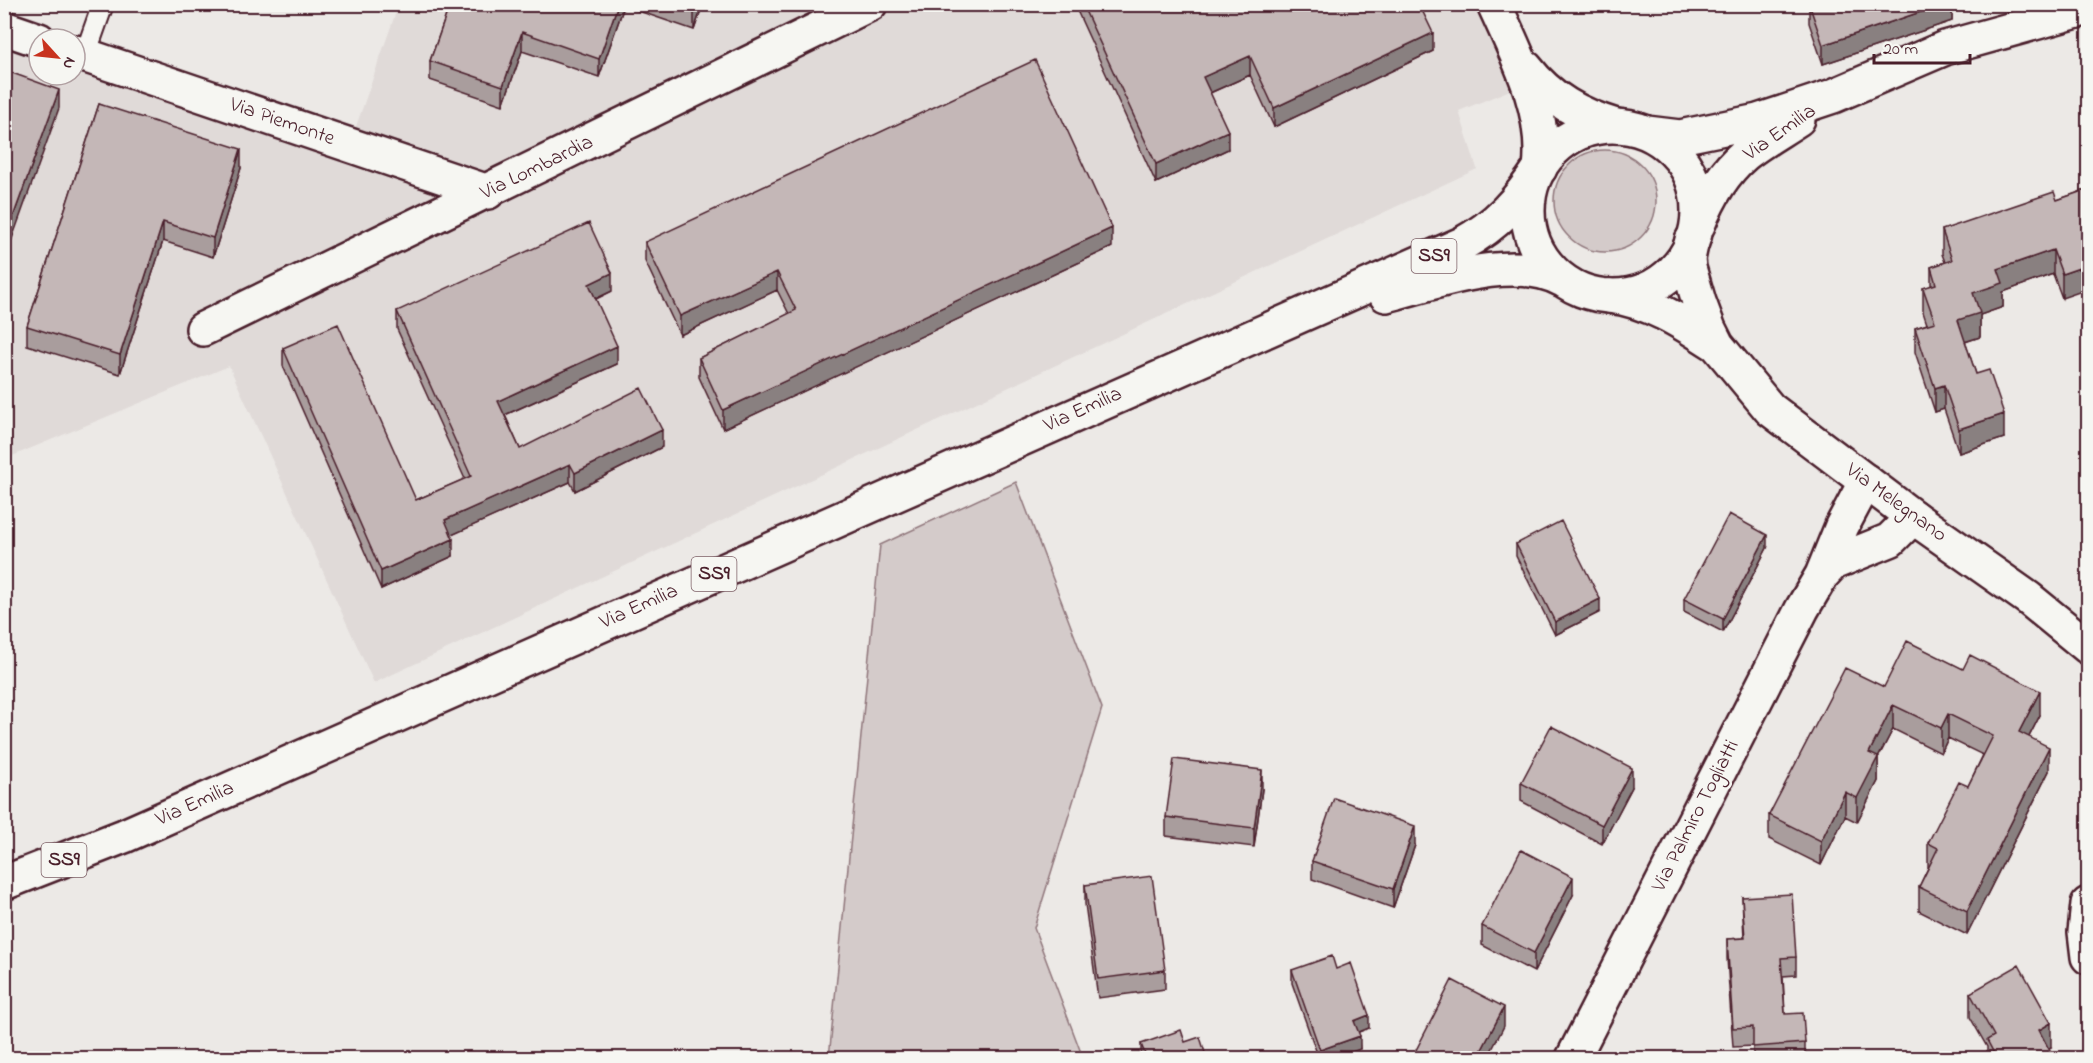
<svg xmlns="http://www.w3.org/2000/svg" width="2093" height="1063" font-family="'Indie Flower',sans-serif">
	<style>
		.built { fill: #e0dad8 }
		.green { fill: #d4cbca; stroke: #8f757a; stroke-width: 1.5 }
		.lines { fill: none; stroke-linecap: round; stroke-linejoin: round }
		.service-casing { stroke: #4a1f2b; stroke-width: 24 }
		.minor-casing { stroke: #4a1f2b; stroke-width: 38 }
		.tertiary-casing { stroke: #4a1f2b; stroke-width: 38 }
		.primary-casing { stroke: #4a1f2b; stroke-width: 38 }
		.service { stroke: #f6f6f2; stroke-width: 20 }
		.minor { stroke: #f6f6f2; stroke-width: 33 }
		.tertiary { stroke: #f6f6f2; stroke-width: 33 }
		.primary { stroke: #f6f6f2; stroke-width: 33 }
		.wall { fill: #a99d9d; stroke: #4a1f2b; stroke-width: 1.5 }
		.shaded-wall { fill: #898080; stroke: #4a1f2b; stroke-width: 1.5 }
		.building { fill: #c4b7b7; stroke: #4a1f2b; stroke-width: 1.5 }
		.labels { text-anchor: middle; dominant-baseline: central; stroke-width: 5; stroke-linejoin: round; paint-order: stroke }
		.shield { fill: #f6f6f2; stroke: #7e6067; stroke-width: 1.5 }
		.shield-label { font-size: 20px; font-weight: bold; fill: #4a1f2b }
		.street-label { font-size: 21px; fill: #4a1f2b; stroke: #f6f6f2 }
	</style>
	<rect width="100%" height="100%" fill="#ece9e6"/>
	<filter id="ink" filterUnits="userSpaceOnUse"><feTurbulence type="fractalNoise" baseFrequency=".0167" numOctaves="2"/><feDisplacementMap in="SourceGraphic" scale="12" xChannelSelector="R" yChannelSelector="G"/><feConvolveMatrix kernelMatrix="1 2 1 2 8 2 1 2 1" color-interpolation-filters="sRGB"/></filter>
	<g filter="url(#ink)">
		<path class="built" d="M376 4 1478 5 1515 88 1459 111 1477 169 374 683 229 366 5 459V21L58 39H39V75H75V45L352 138 396 12Z"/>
		<path class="green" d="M1554 201a51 51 0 1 1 102 0a51 51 0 1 1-102 0Z
			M1016 482 1102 708 1034 928 1083 1058H829L880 545Z"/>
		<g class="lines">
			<defs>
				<path id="service" d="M85 55 103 4"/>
				<path id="minor" d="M1494 4C1517 55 1547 111 1540 168
					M4 28 39 40
					M75 52 488 192
					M1526 68C1550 99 1579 115 1616 126
					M203 329 870 4
					M1822 575 1833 563 1890 540 1913 517
					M2088 904 2085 932 2088 957
					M1573 1058 1802 609 1822 575 1842 526 1866 481"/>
				<path id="tertiary" d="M1692 240 1688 259 1689 268 1699 302 1709 329 1717 345 1770 409 1913 517 2028 598 2088 647
					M1609 296C1649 300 1685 324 1717 345"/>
				<path id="primary" d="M1528 211a85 85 0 1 1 170 0a85 85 0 1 1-170 0Z
					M1647 133 1680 137 1758 121 1833 96 1945 48 2088 8
					M1698 225C1708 200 1723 173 1744 155 1760 142 1780 131 1798 119
					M1386 295C1437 282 1514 253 1563 280
					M4 883 124 836 1462 244C1497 225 1519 200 1540 168"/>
			</defs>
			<use href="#service" class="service-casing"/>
			<use href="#minor" class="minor-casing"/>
			<use href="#tertiary" class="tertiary-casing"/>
			<use href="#primary" class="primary-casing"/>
			<use href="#service" class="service"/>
			<use href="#minor" class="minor"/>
			<use href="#tertiary" class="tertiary"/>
			<use href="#primary" class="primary"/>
		</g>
		<path class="wall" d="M450 4H703L694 30 624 6 599 77 522 51 503 105 430 80V61Z
			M1074 4H1419L1433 51 1274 127 1250 75 1210 93 1228 149 1156 183Z
			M1809 4H1952V21L1823 64 1809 23Z
			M99 104 241 168 213 257 163 241 120 374 27 345V326Z
			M2088 189 2062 298 2053 274 2003 292V307L1980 315V337L1965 342 1976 374 2004 438 1959 453 1944 409 1935 412 1915 352V328L1927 324 1923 312V288L1931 286V267L1945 262 1942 254V230L2057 200Z
			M645 242 1112 247 723 429 699 377V358L789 314 777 290 680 335 645 261Z
			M612 291 596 299 617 364 505 415 520 449 662 447 575 491 570 482 451 535 453 556 381 589 283 366V348L416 500 465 479 397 329V311Z
			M1516 544 1600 612 1555 635 1516 556Z
			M1767 548 1723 632 1684 612V599Z
			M1884 687 2040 715 2029 737 2049 771 1967 935 1919 911V887L1928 868V843L1968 786 1983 755 1948 738 1941 753 1893 729 1878 758V781L1857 822 1845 816 1821 865 1769 839V815Z
			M1521 783 1632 787 1602 844 1521 801Z
			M1262 789 1254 847 1166 836V817Z
			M1415 845 1393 908 1312 879V861Z
			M1085 885 1165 970V989L1098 998 1085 904Z
			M1573 895 1534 972 1482 945V926Z
			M1742 897 1796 957V975L1783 976 1785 1014 1805 1043V1059H1753V1046L1733 1047 1727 958V939L1744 938Z
			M1336 969 1369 1028 1358 1032 1360 1049 1333 1059H1319L1292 983V970Z
			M1970 993 2051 1047 2049 1048 2054 1059H1987V1047L1970 1017Z
			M1185 1042 1207 1059H1142L1141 1057V1044Z"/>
		<path class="shaded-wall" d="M618 4H624V6L599 77V59Z
			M696 4H703L694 30V11Z
			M1944 4H1952V21L1823 64V45Z
			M522 32V51L503 105V86Z
			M1433 33V51L1274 127V108Z
			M1250 56V75L1203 96V77Z
			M59 90V108L4 261V242Z
			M1228 131V149L1156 183V164Z
			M241 149V168L213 257V238Z
			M163 222V241L120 374V355Z
			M1112 228V247L723 429V410Z
			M2053 250V274L2003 292V307L1980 315V337L1958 344V320L1973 293 1998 269Z
			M2088 265V289L2062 298V274Z
			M777 272V290L680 335V316Z
			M612 273V291L589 302V284Z
			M617 346V364L498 418V401Z
			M1944 385V409L1935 412V388Z
			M2004 414V438L1959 453V429Z
			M662 430V447L575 491V473Z
			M570 464V482L445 538V520Z
			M1767 535V548L1723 632V619Z
			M453 539V556L381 589V571Z
			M1600 599V612L1555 635V622Z
			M2040 691V715L2019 756V732Z
			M1893 705V729L1878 758V781L1857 822V798L1869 753Z
			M1948 714V738L1941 753V728Z
			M2049 747V771L1967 935V911Z
			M1632 768V787L1602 844V825Z
			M1262 770V789L1254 847V828Z
			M1845 792V816L1821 865V841Z
			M1415 826V845L1393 908V889Z
			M1573 877V895L1534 972V953Z
			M1504 1007V1026L1487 1059H1477Z
			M1369 1015V1028L1354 1034V1021Z
			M2051 1023V1047L2039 1054V1030Z
			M1360 1036V1049L1333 1059H1320V1050Z"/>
		<path class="building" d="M450 4H618L599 59 522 32 503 86 430 61Z
			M674 4H696L694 11Z
			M1082 4H1419L1433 33 1274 108 1250 56 1203 77 1228 131 1156 164Z
			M1809 4H1944L1823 45Z
			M1035 60 1112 228 723 410 699 358 796 310 777 272 680 316 645 242Z
			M4 70 59 90 4 242Z
			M99 104 241 149 213 238 163 222 120 355 27 326Z
			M2088 189V265L2062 274 2053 250 1998 269 2003 283 1973 293 1980 313 1958 320 1976 374 1989 370 2004 414 1959 429 1944 385 1935 388 1915 328 1935 322 1923 288 1936 284 1931 267 1952 260 1942 230 2054 192 2057 200Z
			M589 223 612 273 589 284 617 346 498 401 520 449 641 388 662 430 575 473 570 464 445 520 453 539 381 571 283 348 338 324 416 500 471 476 397 311Z
			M1729 514 1767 535 1723 619 1684 599Z
			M1561 521 1600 599 1555 622 1516 544Z
			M1907 641 1963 669 1970 655 2040 691 2019 732 2049 747 1967 911 1919 887 1938 848 1928 843 1959 782 1968 786 1993 736 1948 714 1941 728 1893 705 1869 753 1878 757 1857 798 1845 792 1821 841 1769 815 1845 668 1884 687Z
			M1551 726 1632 768 1602 825 1521 783Z
			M1174 759 1262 770 1254 828 1166 817Z
			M1334 798 1415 826 1393 889 1312 861Z
			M1521 850 1573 877 1534 953 1482 926Z
			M1152 876 1165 970 1098 979 1085 885Z
			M1792 894 1796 957 1781 958 1785 1014 1803 1013 1805 1043 1753 1047V1027L1733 1028 1727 939 1745 938 1742 897Z
			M1332 956 1336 969 1351 963 1369 1015 1354 1021 1360 1036 1320 1050 1292 970Z
			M2019 965 2051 1023 2039 1030 2054 1059H1997L1987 1040 1994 1036 1970 993Z
			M1452 980 1504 1007 1477 1059H1418L1413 1056Z
			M1181 1030 1185 1042 1200 1037 1207 1059H1147L1141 1044Z"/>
	</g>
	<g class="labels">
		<g class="shield">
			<rect x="1411.5" y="239" width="45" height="34" rx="4.5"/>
			<rect x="691.5" y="557" width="45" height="34" rx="4.5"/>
			<rect x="41.5" y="843" width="45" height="34" rx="4.5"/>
		</g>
		<g class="shield-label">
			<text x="1434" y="256">SS9</text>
			<text x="714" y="574">SS9</text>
			<text x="64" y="860">SS9</text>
		</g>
		<g class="street-label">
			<text transform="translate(282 122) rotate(19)">Via Piemonte</text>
			<text transform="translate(1780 133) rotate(-35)">Via Emilia</text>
			<text transform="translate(537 168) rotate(-26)">Via Lombardia</text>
			<text transform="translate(1083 410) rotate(-24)">Via Emilia</text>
			<text transform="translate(1896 503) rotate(36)">Via Melegnano</text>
			<text transform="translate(639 607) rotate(-24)">Via Emilia</text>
			<text transform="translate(195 804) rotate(-24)">Via Emilia</text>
			<text transform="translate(1696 816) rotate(-63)">Via Palmiro Togliatti</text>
		</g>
	</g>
	<rect width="2093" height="1063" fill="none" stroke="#f6f6f2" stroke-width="24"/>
	<rect x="12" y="12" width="2069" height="1039" fill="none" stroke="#4a1f2b" stroke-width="2" filter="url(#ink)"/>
	<g transform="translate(57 57) rotate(117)"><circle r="28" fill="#f6f6f2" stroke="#b1a0a2" stroke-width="1.5"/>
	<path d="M0-4.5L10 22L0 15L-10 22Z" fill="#c8321e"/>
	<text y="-9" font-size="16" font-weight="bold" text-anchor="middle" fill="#4a1f2b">N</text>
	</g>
	<path d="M1874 54v9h96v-9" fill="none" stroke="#4a1f2b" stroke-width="3"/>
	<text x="1883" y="54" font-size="18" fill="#4a1f2b" stroke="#f6f6f2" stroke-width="4.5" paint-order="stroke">20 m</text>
</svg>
